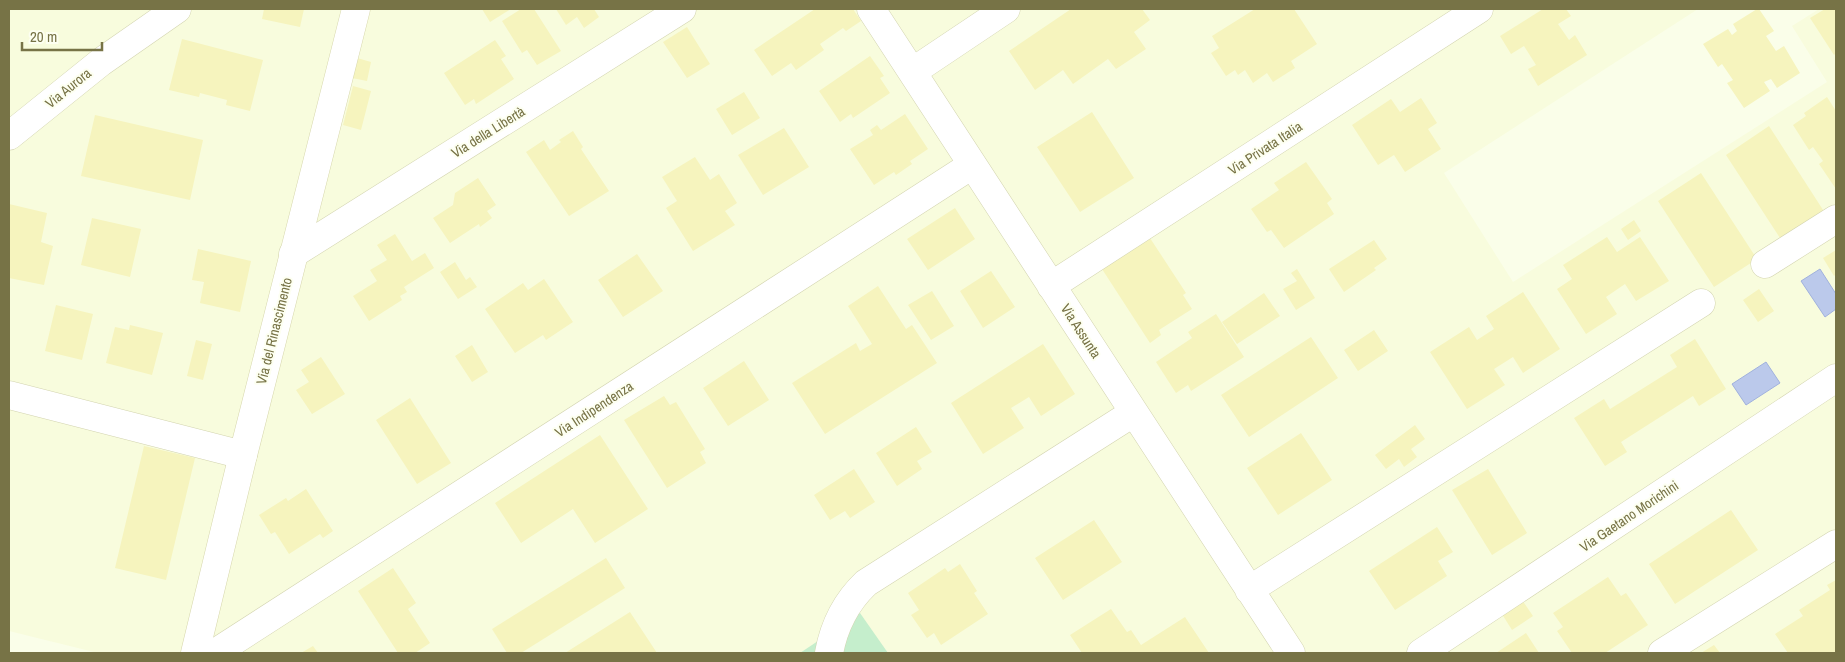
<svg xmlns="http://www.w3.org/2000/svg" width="1845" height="662" font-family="'Archivo Narrow',sans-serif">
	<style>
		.residential { fill: #f8fcdd }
		.green { fill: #c5eecc }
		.water { fill: #bbc9eb; stroke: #a0b1dd }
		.building { fill: #f6f4be }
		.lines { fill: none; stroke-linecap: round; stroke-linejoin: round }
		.street-casing { stroke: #d3d4b0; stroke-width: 29 }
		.secondary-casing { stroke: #d7d7ac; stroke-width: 29 }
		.street { stroke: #fff; stroke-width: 28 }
		.secondary { stroke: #fff; stroke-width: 28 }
		.labels { text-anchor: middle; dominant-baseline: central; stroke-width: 4; stroke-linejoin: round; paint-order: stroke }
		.street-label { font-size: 14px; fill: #777346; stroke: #fdfff1 }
	</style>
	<rect width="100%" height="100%" fill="#fafee9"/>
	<path class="residential" d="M9 9H1698L1444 173 1513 282 1827 82 1792 26 1819 9H1836V653H98L9 631Z"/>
	<path class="green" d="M860 613 888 653H800Z"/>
	<path class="water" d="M1820 269 1836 294V309L1825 317 1801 281Z
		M1766 362 1780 383 1746 405 1732 384Z"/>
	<path class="building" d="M264 9H304L300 27 262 19Z
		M482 9H511L490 22Z
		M521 9H534L561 51 537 65 527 50 522 53 502 21Z
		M556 9H594L599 17 584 28 577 17 566 25Z
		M815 9H853L861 21 846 31 843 28 820 44 824 50 796 70 791 63 772 76 754 50Z
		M1071 9H1142L1150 20 1134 32 1146 49 1116 69 1108 59 1073 84 1063 70 1035 90 1009 51Z
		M1255 9H1294L1317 44 1291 61 1295 68 1273 82 1267 73 1253 83 1245 70 1238 75 1235 70 1226 76 1211 53 1219 48 1212 36Z
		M1543 9H1566L1571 16 1558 24 1569 40 1575 35 1587 55 1538 86 1528 69 1536 65 1524 46 1511 54 1500 36Z
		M1757 9H1759L1774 31 1766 36 1776 51 1784 46 1800 73 1777 88 1771 79 1764 82 1770 91 1744 108 1727 83 1733 80 1722 64 1718 67 1703 44 1728 29 1732 35 1737 31 1733 24Z
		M1825 9H1836V53L1834 55 1810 18Z
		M687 27 710 64 687 78 663 42Z
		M182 39 263 60 250 111 226 105 227 100 200 93 199 97 169 90Z
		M495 40 506 56 501 59 514 79 476 104 474 99 465 105 444 73Z
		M870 56 884 76 880 78 890 93 853 118 851 114 840 122 819 91Z
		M357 58 371 62 367 81 352 78Z
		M353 86 371 91 361 130 343 125Z
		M744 92 760 118 732 135 716 109Z
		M1827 97 1836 111V189L1819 164 1823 161 1813 147 1809 150 1793 125 1806 116 1804 113Z
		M1421 98 1437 123 1428 129 1441 149 1405 172 1394 155 1378 165 1352 125 1391 99 1400 112Z
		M1092 112 1134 178 1080 212 1037 147Z
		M905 114 928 149 910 161 912 164 896 175 894 172 874 185 850 149 873 135 870 130 877 125 881 130Z
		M95 115 203 140 190 200 81 176Z
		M1769 126 1825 213 1782 241 1726 155Z
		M784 128 809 167 763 195 738 155Z
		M573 131 583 147 581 149 609 191 569 216 526 152 544 140 550 150 561 142 559 140Z
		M695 157 710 180 719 174 737 203 725 211 735 225 693 251 666 208 677 201 662 177Z
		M1306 162 1332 199 1327 203 1334 214 1284 248 1271 230 1267 232 1251 209 1279 190 1274 183Z
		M1701 173 1757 259 1714 287 1658 201Z
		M478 178 496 205 487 211 492 218 480 227 479 224 450 243 433 218 453 205 455 193Z
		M9 204 47 213 41 242 53 246 44 285 9 278Z
		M955 208 975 239 928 270 907 239Z
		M92 218 141 229 130 277 81 265Z
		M1634 220 1641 231 1628 240 1621 229Z
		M395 234 412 261 425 253 434 268 404 287 407 292 400 296 402 300 369 321 353 296 377 281 370 270 387 260 377 245Z
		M1607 237 1617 252 1640 237 1669 281 1636 301 1625 284 1606 297 1617 314 1586 334 1557 289 1572 279 1563 265Z
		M1150 238 1186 293 1183 295 1192 309 1159 330 1161 335 1150 343 1102 269Z
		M1374 240 1387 259 1374 268 1376 270 1344 292 1329 269Z
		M198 249 251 261 240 312 200 303 204 282 192 280Z
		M1836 250V274L1834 276 1823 258Z
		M637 254 663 291 623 317 598 280Z
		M455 262 466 280 470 277 477 287 458 299 440 272Z
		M1297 269 1315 298 1296 310 1283 289 1297 281 1291 273Z
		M991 271 1015 307 983 328 960 291Z
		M544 279 573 322 546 340 543 335 515 353 485 309 523 283 528 290Z
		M878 286 906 329 912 325 937 363 825 434 792 383 856 343 860 351 872 344 848 306Z
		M1759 289 1774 311 1758 322 1743 300Z
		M932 291 954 326 931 340 908 305Z
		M1523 292 1560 349 1523 373 1513 357 1494 369 1505 385 1467 409 1430 352 1469 327 1477 340 1494 329 1486 316Z
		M1264 293 1280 316 1237 344 1222 322Z
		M56 305 93 314 82 360 45 351Z
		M1216 314 1244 357 1191 391 1188 385 1176 393 1156 362 1192 338 1188 332Z
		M130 325 163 333 152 375 106 363 115 327 129 330Z
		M1374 330 1388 351 1358 371 1344 350Z
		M1311 337 1338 378 1249 437 1221 395Z
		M1695 339 1726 389 1699 406 1693 396 1621 442 1627 452 1605 466 1574 418 1604 399 1610 409 1677 367 1670 355Z
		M196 340 212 344 203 380 187 376Z
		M1043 344 1075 394 1041 416 1029 397 1011 408 1024 428 983 454 951 403Z
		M472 345 488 372 472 382 455 356Z
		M321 357 345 394 312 414 296 390 309 382 301 370Z
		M744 361 769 400 728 426 703 388Z
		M664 396 670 405 676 402 705 449 700 452 706 463 667 488 624 420Z
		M410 398 451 463 417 484 376 420Z
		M1415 425 1425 439 1411 449 1417 457 1404 467 1399 459 1386 469 1375 455Z
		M916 427 932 452 917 461 922 469 897 486 876 453Z
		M1301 433 1332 480 1278 515 1247 468Z
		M600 435 648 509 595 543 573 509 521 543 495 503Z
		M144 446 195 458 166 580 115 568Z
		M854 469 875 502 850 518 845 511 830 520 814 495Z
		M1488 469 1527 533 1492 555 1452 490Z
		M306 489 333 531 323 538 320 534 289 554 275 532 271 534 259 515 286 498 288 501Z
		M1731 510 1758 550 1675 604 1649 564Z
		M1094 520 1122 562 1063 600 1035 558Z
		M1437 527 1453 552 1438 561 1447 576 1395 610 1369 571Z
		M606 558 625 588 521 653H507L492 629Z
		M960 564 977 591 974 593 988 614 941 645 934 633 927 638 911 615 919 610 908 593 945 568 948 572Z
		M393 568 416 603 408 609 430 643 415 653H398L358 591Z
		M1608 577 1621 596 1626 593 1648 625 1605 653H1572L1557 631 1563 627 1553 613Z
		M1836 580V653H1788L1775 634 1803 616 1799 610 1830 590 1827 585Z
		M1520 597 1533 616 1512 630 1500 611Z
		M1111 609 1127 632 1131 630 1141 645 1185 617 1209 653H1082L1070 635Z
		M630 612 657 653H565Z
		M1526 633 1539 653H1496Z
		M1714 645 1720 653H1701Z
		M313 646 318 653H301Z"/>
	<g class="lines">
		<defs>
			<path id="street" d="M871 9 1291 653
				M912 72 1006 9
				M9 136 101 62 177 9
				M293 254 682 9
				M1765 264 1836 219
				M1051 286 1479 9
				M9 395 243 455
				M1249 590 1701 303
				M215 653 972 165
				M829 653C834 626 846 602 866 583L1133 413
				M1421 653 1836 378
				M1662 653 1836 544"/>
			<path id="secondary" d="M195 653 243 455 356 9"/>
		</defs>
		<use href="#street" class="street-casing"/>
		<use href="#secondary" class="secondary-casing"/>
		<use href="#street" class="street"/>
		<use href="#secondary" class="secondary"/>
	</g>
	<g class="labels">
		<g class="street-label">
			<text transform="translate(68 88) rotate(-39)">Via Aurora</text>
			<text transform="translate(488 132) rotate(-32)">Via della Libertà</text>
			<text transform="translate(1265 148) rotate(-33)">Via Privata Italia</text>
			<text transform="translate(274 331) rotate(-76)">Via del Rinascimento</text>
			<text transform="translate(1081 331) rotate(57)">Via Assunta</text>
			<text transform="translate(594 409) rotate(-33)">Via Indipendenza</text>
			<text transform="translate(1629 516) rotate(-34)">Via Gaetano Morichini</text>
		</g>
	</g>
	<rect width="1845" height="662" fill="none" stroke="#777346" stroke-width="20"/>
	<path d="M22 42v8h80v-8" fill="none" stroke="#777346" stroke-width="2.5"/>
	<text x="30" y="42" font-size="15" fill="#777346" stroke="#fdfff1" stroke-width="4" paint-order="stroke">20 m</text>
</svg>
